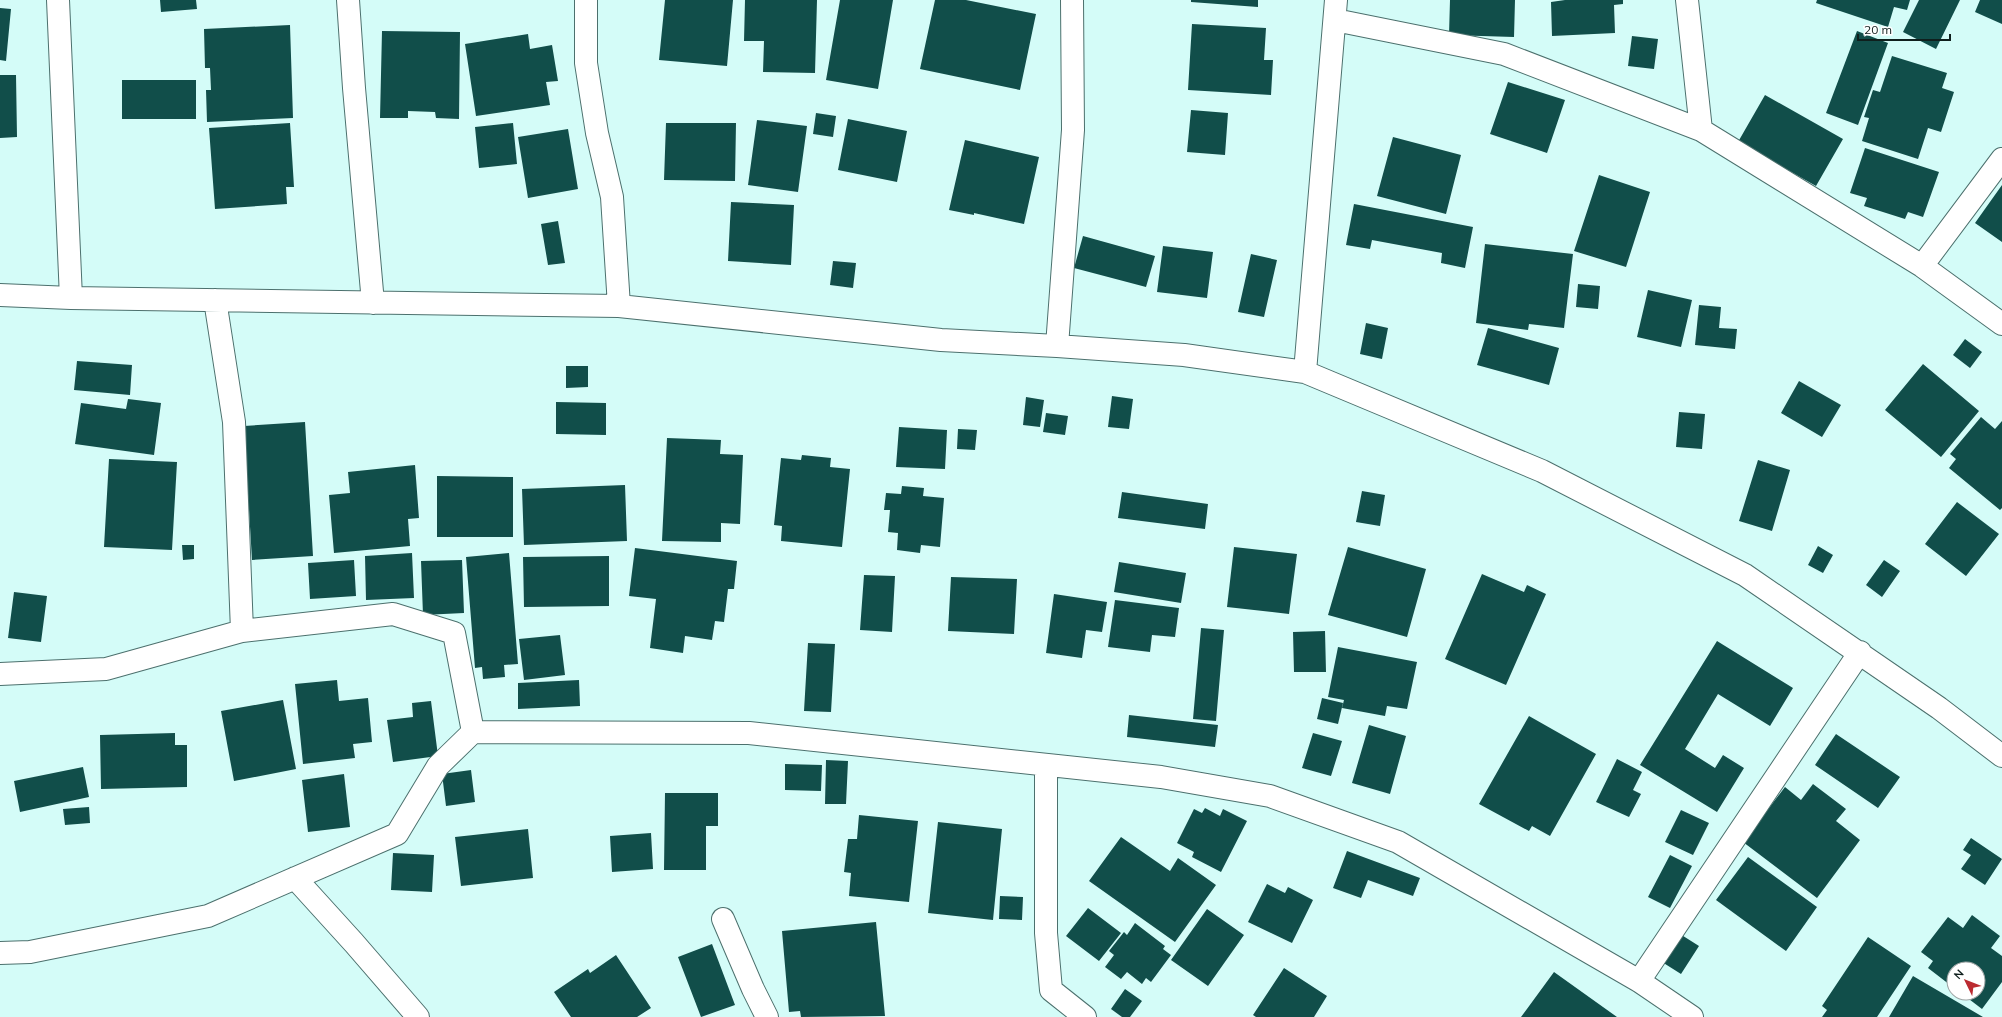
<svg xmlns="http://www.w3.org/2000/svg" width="2002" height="1017" font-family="Mulish,sans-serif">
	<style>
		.building { fill: #114e4a }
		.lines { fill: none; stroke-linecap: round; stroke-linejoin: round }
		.street-casing { stroke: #4c706d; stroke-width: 24 }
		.street { stroke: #fff; stroke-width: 22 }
	</style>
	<rect width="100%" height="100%" fill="#d4fcf8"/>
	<path class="building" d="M160 0H196L197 9 161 12Z
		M665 0H733L727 66 659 60Z
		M745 0H817L815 73 763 72 764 41H744Z
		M840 0H893L878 89 826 80Z
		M935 0H966L1036 14 1020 90 920 69Z
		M1191 0H1258V7L1191 2Z
		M1450 0H1515L1514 37 1449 35Z
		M1565 0H1623V4L1614 5 1615 33 1552 36 1551 2Z
		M1817 0H1910L1907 10 1894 7 1888 27 1816 3Z
		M1919 0H1960L1936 49 1903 32Z
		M1980 0H2002V24L1975 12Z
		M0 8 11 9 6 61 0 60Z
		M1192 24 1266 28 1264 60H1273L1271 95 1188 90Z
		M290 25 293 118 207 122 206 90H211L210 68H205L204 29Z
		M382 31 460 32 459 119 436 118 435 112 408 111V118H380Z
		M1857 31 1888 43 1858 125 1826 113Z
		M528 34 530 49 552 45 558 81 546 82 550 105 476 116 465 44Z
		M1632 36 1658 39 1654 69 1628 66Z
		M1892 56 1947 73 1942 88 1954 92 1941 132 1928 128 1918 159 1862 141 1869 118 1864 117 1873 90 1880 92Z
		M0 75H16L17 137 0 138Z
		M122 80H196V119H122Z
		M1508 82 1565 100 1547 153 1490 134Z
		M1765 95 1843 139 1816 186 1738 142Z
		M1191 110 1228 113 1225 155 1187 152Z
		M816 113 836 116 833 137 813 134Z
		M848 119 907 131 897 182 838 170Z
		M757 120 807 126 798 192 748 185Z
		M290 123 294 187H286L287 204 215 209 209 128Z
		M513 123 517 164 479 168 475 127Z
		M666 123H736L735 181 664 180Z
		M568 129 578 189 528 198 518 137Z
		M1393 137 1461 155 1446 214 1377 196Z
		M965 140 1039 157 1024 224 974 213V215L949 210Z
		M1865 148 1939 172 1923 217 1908 212 1905 219 1864 206 1867 198 1850 193Z
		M1599 175 1650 192 1626 267 1574 251Z
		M2002 185V242L1975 223Z
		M731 202 794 205 791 265 728 261Z
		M1354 204 1473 227 1465 268 1441 263 1442 253 1372 240 1370 249 1346 245Z
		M558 221 565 263 548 265 541 224Z
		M1083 236 1155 256 1146 287 1074 268Z
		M1485 244 1573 254 1564 328 1529 324 1528 330 1476 323Z
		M1163 246 1213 252 1207 298 1157 292Z
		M1251 254 1277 260 1264 317 1238 312Z
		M833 261 856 263 853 288 830 285Z
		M1578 284 1600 286 1598 309 1576 307Z
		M1648 290 1692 300 1681 347 1637 337Z
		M1699 305 1721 307 1719 328 1737 329 1735 349 1695 345Z
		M1366 323 1388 328 1382 359 1360 354Z
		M1488 328 1559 348 1549 385 1477 365Z
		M1965 339 1982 352 1970 368 1953 355Z
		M77 361 132 365 130 395 74 390Z
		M1923 364 1979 411 1941 457 1885 410Z
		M566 366H588V387L566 388Z
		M1799 381 1841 405 1822 437 1781 413Z
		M1112 396 1133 399 1129 429 1108 427Z
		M1026 397 1044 400 1040 427 1023 425Z
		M128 399 161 403 154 455 75 444 81 403 126 409Z
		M556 402 606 403V435L556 434Z
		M1679 412 1705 414 1702 449 1676 447Z
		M1046 413 1068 416 1065 435 1043 432Z
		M1981 417 1995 429 2002 421V508L2000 510 1949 468 1956 459 1950 454Z
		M305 422 313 556 252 560 244 426Z
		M899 427 947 430 945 469 896 467Z
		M958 429 977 430 975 450 957 449Z
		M667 438 721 440 720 454 743 455 740 524 721 523V542L662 541Z
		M802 455 831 458 830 467 850 469 842 547 781 541 782 526 774 525 781 458 801 460Z
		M109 459 177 462 172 550 104 547Z
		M1758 460 1790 470 1772 531 1739 521Z
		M415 465 419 518 408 519 410 546 334 553 329 495 350 493 348 472Z
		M437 476 513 477V537H437Z
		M625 485 627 541 524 545 522 489Z
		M902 486 924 488 923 496 944 498 940 547 921 545 920 553 897 550 898 533 888 532 890 510H884L886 493 901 494Z
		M1362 491 1385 495 1380 526 1356 522Z
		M1122 492 1208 504 1205 529 1118 518Z
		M1957 502 1999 534 1966 576 1925 544Z
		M182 545H194V559L183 560Z
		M1818 546 1833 555 1823 573 1808 565Z
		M1234 547 1297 554 1289 614 1227 607Z
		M1348 547 1426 569 1407 637 1328 615Z
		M635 548 737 561 734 589H728L724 622 715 621 712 640 685 636 683 653 650 648 656 599 629 596Z
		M412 553 414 598 366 600 365 556Z
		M509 553 518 664 504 665 505 677 483 679 482 667 475 668 466 557Z
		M609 556V606L524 607 523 557Z
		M354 560 356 596 310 599 308 563Z
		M462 560 464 613 423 615 421 561Z
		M1884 560 1900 571 1882 597 1866 585Z
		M1119 562 1186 573 1181 603 1114 592Z
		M1482 574 1524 592 1527 585 1546 594 1506 685 1445 659Z
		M864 575 895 576 892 632 860 630Z
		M951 577 1017 579 1014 634 948 631Z
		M14 592 47 596 41 642 8 638Z
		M1054 594 1107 602 1102 632 1086 630 1082 658 1046 653Z
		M1115 600 1179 608 1175 637 1152 635 1150 652 1108 647Z
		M1201 628 1224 630 1216 721 1193 719Z
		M1325 631 1326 672H1294L1293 632Z
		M560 635 565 675 524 680 519 639Z
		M1717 641 1793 688 1770 726 1718 694 1685 749 1715 768 1723 755 1744 768 1717 812 1640 765Z
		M808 643 835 644 831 712 804 711Z
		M1338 647 1417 662 1407 709 1387 706 1385 716 1342 708 1344 700 1328 697Z
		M337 680 339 701 368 698 372 742 353 744 355 758 303 764 295 684Z
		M579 680 580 706 518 709V683Z
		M1322 698 1343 703 1338 724 1317 719Z
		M283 700 296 769 234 781 221 711Z
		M431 701 438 756 393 762 387 720 413 717 412 703Z
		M1129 715 1218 725 1215 747 1127 737Z
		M1529 716 1596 754 1550 836 1532 826 1529 831 1479 804Z
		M1369 725 1406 736 1390 794 1352 783Z
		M175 733V745H187V787L101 789 100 735Z
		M1313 733 1342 741 1331 776 1302 768Z
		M1836 734 1900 777 1878 808 1815 765Z
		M1617 759 1642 772 1633 790 1641 794 1629 817 1596 802Z
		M826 760 848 761 846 804H825Z
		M785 764 822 765 821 791 785 790Z
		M83 767 89 797 20 812 14 781Z
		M471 770 475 802 446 806 442 774Z
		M344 774 350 827 308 832 302 780Z
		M1813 784 1846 809 1836 821 1860 840 1817 898 1743 842 1785 787 1801 800Z
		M665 793H718V826H706V870H664Z
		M89 807 90 823 65 825 63 809Z
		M1205 808 1220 816 1223 809 1247 821 1221 872 1192 857 1194 852 1177 843 1194 809 1202 813Z
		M1681 810 1709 823 1693 855 1665 842Z
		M859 815 918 821 909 902 849 896 851 873 844 872 848 839H857Z
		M938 822 1002 829 993 920 928 913Z
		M528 829 533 878 461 886 455 837Z
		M651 833 653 869 612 872 610 836Z
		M1121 837 1170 871 1178 858 1216 885 1175 942 1089 881Z
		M1971 838 2002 859 1985 885 1961 869 1971 855 1963 850Z
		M1347 851 1420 878 1413 896 1368 880 1361 898 1333 888Z
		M393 853 434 855 432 892 391 890Z
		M1670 855 1692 866 1670 908 1648 897Z
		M1748 857 1817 907 1786 951 1716 900Z
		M1267 884 1285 893 1288 887 1313 900 1292 943 1248 922Z
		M1000 896 1023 897 1022 920 999 919Z
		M1088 908 1121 933 1099 961 1066 936Z
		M1207 909 1244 935 1208 986 1171 960Z
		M1972 915 2000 936 1991 948 2002 956V982L1982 1009 1961 993H1978V969H1954V988L1928 968 1933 961 1921 952 1948 917 1963 928Z
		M876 922 885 1016 801 1017 800 1011 789 1012 782 931Z
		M1135 923 1165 946 1163 949 1171 955 1151 982 1146 978 1142 984 1127 972 1121 979 1105 967 1114 955 1109 951 1124 932 1127 935Z
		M1680 934 1699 946 1681 974 1662 962Z
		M1868 937 1911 966 1877 1017H1822L1827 1010 1822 1006Z
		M712 944 735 1005 701 1017 678 957Z
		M616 955 651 1008 637 1017H571L554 992 588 969 590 973Z
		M1284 968 1327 996 1314 1017H1256L1253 1015Z
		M1554 972 1617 1017H1521Z
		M1913 976 1983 1017H1889Z
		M1125 989 1142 1001 1130 1017H1122L1111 1009Z"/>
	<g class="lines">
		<defs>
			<path id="street" d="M58 0 71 298
				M348 0 354 88 373 303
				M586 0V63L597 133 612 197 619 306
				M1687 0 1701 130
				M1335 20 1504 54 1701 130 1922 266 2002 324
				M1922 266 2002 159
				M0 295 71 298 619 306 941 340 1057 346 1184 355 1305 372 1542 471 1745 575 1939 708 2002 756
				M215 300 234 422 242 631
				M1057 346 1073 130 1072 0
				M1305 372 1336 0
				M0 674 106 669 242 631 393 614 454 633 473 732 438 766 397 834 208 916 30 952 0 953
				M473 732 749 733 1161 777 1270 796 1398 842 1639 981 1692 1017
				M1046 765V933L1051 990 1085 1017
				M295 878 354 943 418 1017
				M723 919 753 989 767 1017
				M1639 981 1860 652"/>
		</defs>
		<use href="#street" class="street-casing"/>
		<use href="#street" class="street"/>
	</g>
	<g transform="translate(1966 981) rotate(313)"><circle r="19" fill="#ffffff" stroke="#9fa5a5"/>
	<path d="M0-3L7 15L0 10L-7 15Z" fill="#bb2b31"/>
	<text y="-6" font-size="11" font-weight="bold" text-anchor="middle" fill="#0f1f1d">N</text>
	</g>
	<path d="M1858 34v6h92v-6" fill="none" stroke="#0f1f1d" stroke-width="2"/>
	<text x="1864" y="34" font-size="12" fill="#0f1f1d" stroke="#ffffff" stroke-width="3" paint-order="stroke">20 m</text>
</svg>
